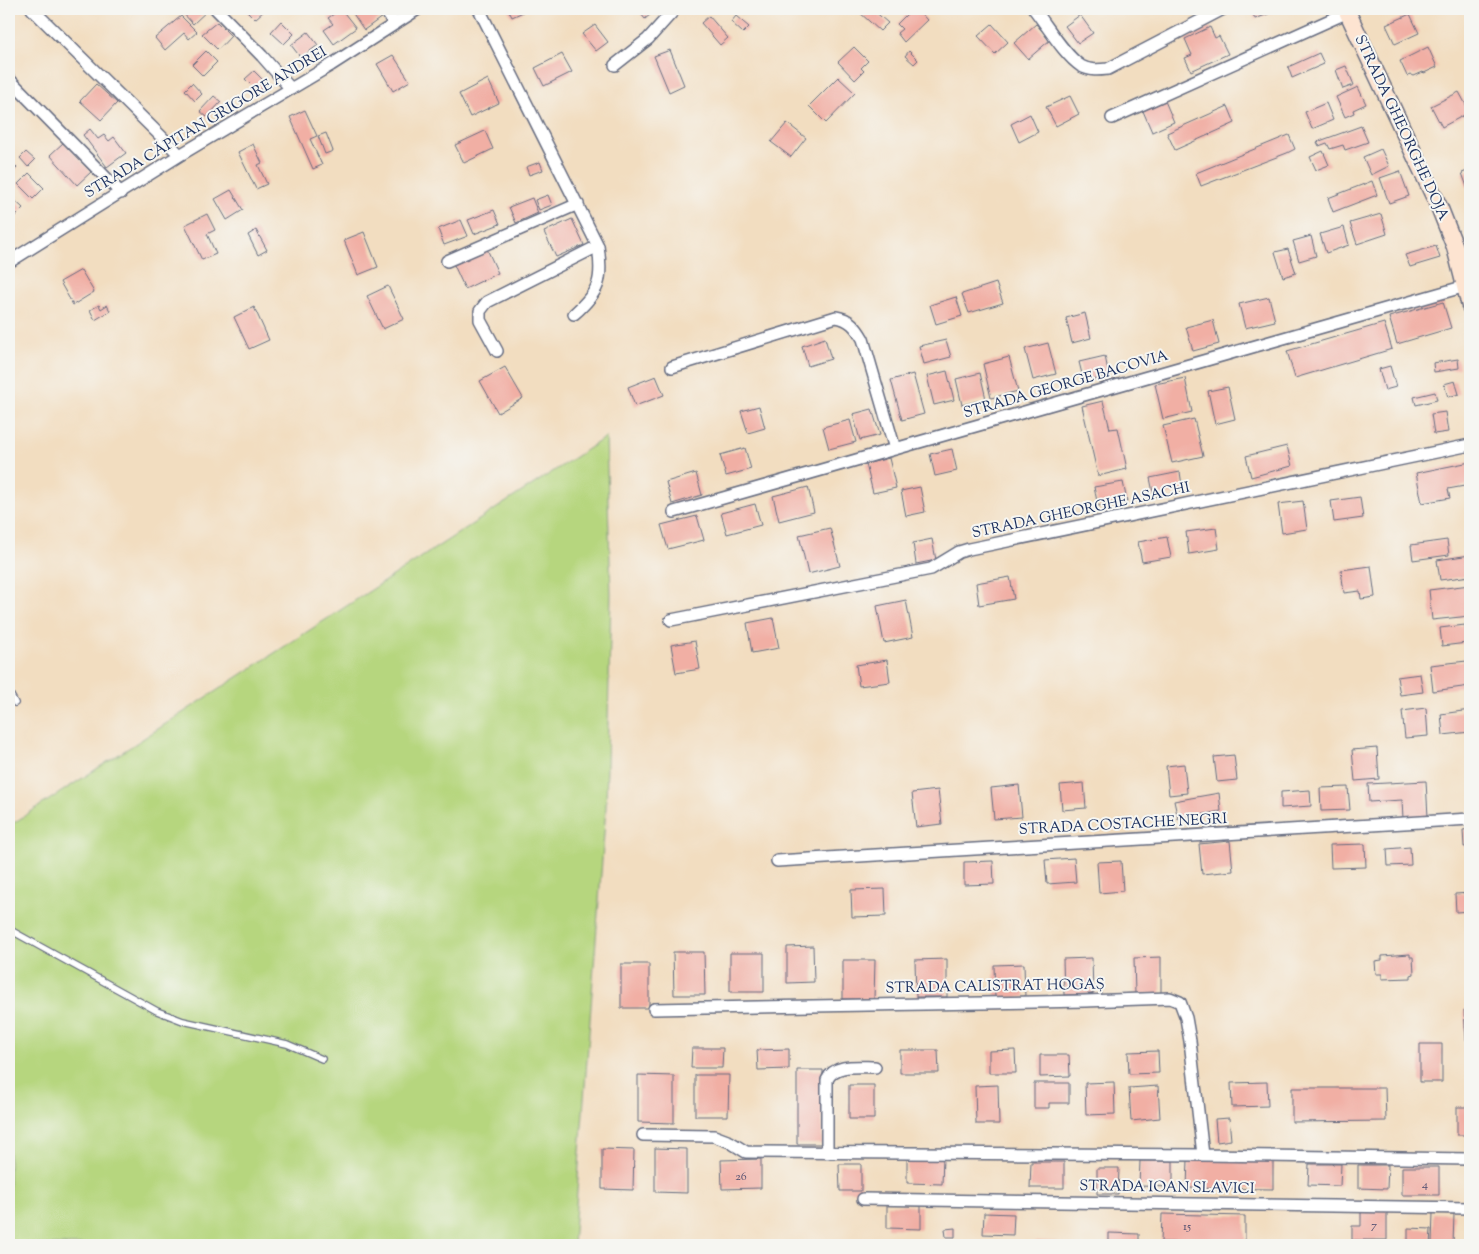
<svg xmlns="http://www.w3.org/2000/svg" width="1479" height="1254" font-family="'Sorts Mill Goudy',serif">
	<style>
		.green { fill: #b6d67e; stroke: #68826e }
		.building { fill: #f1afa4 }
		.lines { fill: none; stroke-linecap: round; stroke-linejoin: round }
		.lane-casing { stroke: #666c80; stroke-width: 8 }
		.street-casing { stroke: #666c80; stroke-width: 14 }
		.secondary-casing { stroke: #666c80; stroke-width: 19 }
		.lane { stroke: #fff; stroke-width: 5.5 }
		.street { stroke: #fff; stroke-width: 11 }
		.secondary { stroke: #fde4d1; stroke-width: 16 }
		.labels { text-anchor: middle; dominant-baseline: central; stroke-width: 4; stroke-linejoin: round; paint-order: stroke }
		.number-label { font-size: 12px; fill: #504f70 }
		.street-label { font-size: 15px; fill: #1b2f5e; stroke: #f6f6f2 }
	</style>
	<rect width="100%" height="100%" fill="#f6f6f2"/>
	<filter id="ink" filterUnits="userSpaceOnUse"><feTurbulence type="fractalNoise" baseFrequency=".02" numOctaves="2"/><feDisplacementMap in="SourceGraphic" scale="10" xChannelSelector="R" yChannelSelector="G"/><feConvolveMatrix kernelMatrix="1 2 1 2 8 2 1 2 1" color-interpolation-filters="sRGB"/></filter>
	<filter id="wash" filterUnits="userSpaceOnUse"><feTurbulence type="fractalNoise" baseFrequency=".0096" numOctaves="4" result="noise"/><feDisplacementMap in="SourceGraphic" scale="20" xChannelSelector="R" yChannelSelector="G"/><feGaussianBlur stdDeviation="1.12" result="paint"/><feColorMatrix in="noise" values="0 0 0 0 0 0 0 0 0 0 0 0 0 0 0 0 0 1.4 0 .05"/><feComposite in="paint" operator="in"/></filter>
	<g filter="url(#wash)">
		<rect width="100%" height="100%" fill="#f2ddc0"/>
		<path class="green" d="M606 437 611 594 606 807 573 1245H9V826Z"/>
		<g id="blocks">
			<path class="building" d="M186 9H209L193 24 182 12Z
				M245 9H264L265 10 255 19Z
				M341 9 356 28 334 44 324 30 333 24 328 18Z
				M356 9H376L382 17 364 30 352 12Z
				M508 9H521L523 12 512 17Z
				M637 9H657L645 19Z
				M738 9H751L746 15Z
				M862 9H872L888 23 880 31 859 12Z
				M912 9H917L927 20 904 42 897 33 902 29 897 24Z
				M1251 9H1275L1276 11 1255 19Z
				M1410 14 1419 33 1395 44 1386 25Z
				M1080 15 1093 33 1078 43 1065 26Z
				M181 16 197 32 189 39 184 33 165 50 155 38Z
				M709 16 728 38 720 45 701 23Z
				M736 16 749 27 743 33 731 22Z
				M281 21 294 34 284 44 271 32Z
				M217 22 231 36 218 50 202 34Z
				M992 24 1008 42 995 54 978 36Z
				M1036 24 1050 40 1028 59 1014 43Z
				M595 25 608 42 596 51 582 34Z
				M1210 27 1215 38 1219 36 1228 54 1191 71 1185 58 1192 55 1185 39Z
				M308 32 318 45 301 58 291 45Z
				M854 47 868 61 861 68 864 71 855 80 838 62Z
				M1428 47 1437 67 1424 73 1423 72 1414 76 1410 74 1407 76 1400 61Z
				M670 50 684 85 669 92 654 56Z
				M206 51 217 62 203 76 192 65Z
				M909 51 918 60 914 64 905 56Z
				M1319 53 1324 64 1292 78 1288 67Z
				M562 54 572 72 544 86 535 68Z
				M393 55 410 81 393 91 377 64Z
				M1346 66 1354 85 1343 89 1336 70Z
				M254 71 267 84 258 92 245 79Z
				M838 77 855 93 826 123 809 106Z
				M488 79 499 103 470 117 459 94Z
				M192 83 202 94 195 101 185 90Z
				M96 84 117 103 101 120 80 101Z
				M1358 87 1366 104 1353 110 1354 113 1345 117 1336 97Z
				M1459 92 1470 112 1442 127 1431 106Z
				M214 96 221 102 207 117 200 111Z
				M1070 96 1079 114 1056 126 1046 107Z
				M1165 101 1174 122 1152 132 1143 111Z
				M1326 103 1333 120 1312 129 1305 112Z
				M1228 106 1235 123 1175 150 1167 133Z
				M305 110 317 136 310 139 322 165 313 169 290 117Z
				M1030 114 1038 132 1019 142 1011 124Z
				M787 123 806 138 791 157 771 142Z
				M1361 126 1368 142 1345 150 1343 145 1330 149 1327 143 1319 146 1317 142Z
				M90 129 98 139 104 135 109 141 114 137 126 153 107 167 83 135Z
				M485 131 493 149 464 163 455 145Z
				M326 133 333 151 325 154 318 136Z
				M1289 135 1295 149 1287 153 1201 186 1196 173Z
				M64 142 91 172 77 185 50 155Z
				M253 144 262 163 258 165 267 184 256 189 238 152Z
				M1381 149 1389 166 1371 175 1363 157Z
				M1323 151 1329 165 1316 170 1310 157Z
				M26 152 35 160 28 167 20 158Z
				M9 159 17 168 11 174 9 172Z
				M540 162 543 170 529 175 526 167Z
				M1470 170V195L1462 173Z
				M1400 171 1409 196 1389 203 1380 178Z
				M29 173 44 188 33 199 18 184Z
				M1372 181 1377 195 1333 212 1328 198Z
				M231 190 243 210 227 220 215 199Z
				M9 195 23 208 10 221 9 220Z
				M548 195 552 205 539 210 535 200Z
				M532 198 538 213 516 223 509 207Z
				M494 210 500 224 474 234 468 220Z
				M207 214 215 230 207 234 216 254 202 260 185 225Z
				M1381 214 1387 234 1357 244 1350 223Z
				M572 219 584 245 556 257 544 232Z
				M461 220 468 236 444 245 438 229Z
				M1344 227 1349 245 1326 253 1320 234Z
				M256 230 267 250 258 255 248 235Z
				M364 232 378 267 358 275 344 240Z
				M1311 236 1316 256 1299 261 1293 241Z
				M1436 246 1440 258 1410 267 1405 255Z
				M487 249 498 273 465 289 454 265Z
				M1288 249 1296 273 1283 277 1275 252Z
				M81 270 94 292 73 305 60 282Z
				M996 283 1003 303 969 313 962 294Z
				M388 286 404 319 383 329 367 296Z
				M956 297 962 316 936 324 930 305Z
				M1269 297 1275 321 1245 328 1239 304Z
				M1443 302 1451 328 1397 344 1389 317Z
				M99 305 101 309 107 305 110 311 95 320 90 310Z
				M254 307 269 340 249 349 234 317Z
				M1085 313 1091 338 1072 343 1066 318Z
				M1213 320 1219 344 1193 351 1186 327Z
				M1384 323 1392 349 1295 378 1287 351Z
				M825 338 831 359 808 366 802 346Z
				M946 340 951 357 924 364 919 346Z
				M1048 343 1056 374 1033 380 1025 349Z
				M1105 356 1109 376 1084 382 1079 362Z
				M1009 357 1018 391 991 398 983 364Z
				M1458 359 1459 368 1434 372 1433 363Z
				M1390 366 1396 387 1385 390 1379 369Z
				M505 367 523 398 498 413 480 381Z
				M947 371 954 400 934 405 927 376Z
				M980 373 986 399 962 405 956 379Z
				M913 374 924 414 902 420 891 380Z
				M656 376 664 395 635 406 628 387Z
				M1185 378 1192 412 1163 419 1155 384Z
				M1455 381 1459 394 1448 397 1444 384Z
				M1228 387 1235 419 1215 424 1208 391Z
				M1435 392 1437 400 1416 405 1414 397Z
				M1103 401 1110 429 1118 428 1127 469 1098 476 1082 406Z
				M759 406 765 428 748 433 741 411Z
				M872 409 880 435 860 440 853 414Z
				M1445 412 1448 432 1434 434 1431 414Z
				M1194 419 1203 456 1172 463 1163 426Z
				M850 420 856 442 829 449 823 427Z
				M1287 446 1292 466 1251 477 1246 456Z
				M745 448 751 469 726 476 720 455Z
				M952 449 957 471 935 476 930 454Z
				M889 458 896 488 873 493 866 464Z
				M1470 462V485L1448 489 1450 498 1422 503 1416 473Z
				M1180 472 1183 492 1154 497 1150 478Z
				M696 473 702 495 672 504 666 482Z
				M1123 482 1127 501 1098 506 1094 487Z
				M808 487 814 512 779 521 773 496Z
				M920 487 925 512 906 516 901 491Z
				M1360 497 1363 518 1334 522 1331 501Z
				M1303 501 1307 529 1282 533 1278 504Z
				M755 504 761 525 727 534 721 513Z
				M697 516 704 540 668 549 661 525Z
				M830 528 840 566 808 574 799 535Z
				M1216 528 1219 549 1189 554 1186 532Z
				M1167 537 1171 557 1142 562 1138 542Z
				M932 539 936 560 916 564 913 543Z
				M1447 540 1449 555 1413 560 1411 545Z
				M1470 555V576L1440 580 1437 560Z
				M1371 566 1375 597 1361 599 1360 591 1344 593 1341 570Z
				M1010 577 1014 599 979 605 976 583Z
				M1470 585V616L1432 620 1429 590Z
				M906 600 913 637 884 643 877 606Z
				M773 618 779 648 752 653 747 623Z
				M1465 625 1467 643 1442 646 1440 628Z
				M695 641 700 669 676 673 671 645Z
				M887 660 890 682 859 686 856 665Z
				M1467 661 1470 686 1433 691 1430 665Z
				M1420 674 1423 692 1400 695 1397 677Z
				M1426 708 1428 736 1405 738 1402 711Z
				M1470 710V732L1443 735 1441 714Z
				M1377 748 1379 779 1355 781 1352 750Z
				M1234 755 1237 780 1217 782 1214 757Z
				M1184 764 1187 793 1169 795 1166 766Z
				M1426 781 1428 817 1403 818 1402 800 1369 802 1368 784Z
				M1084 783 1086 808 1062 810 1060 785Z
				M1019 785 1022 817 994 819 991 788Z
				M1348 787 1350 810 1321 811 1320 788Z
				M938 790 942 824 916 827 912 793Z
				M1310 790 1311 806 1281 808V792Z
				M1219 793 1221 811 1178 819 1174 801Z
				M1470 829V846L1464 847 1463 830Z
				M1230 841 1233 871 1202 874 1199 844Z
				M1365 844 1366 867 1331 868 1330 845Z
				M1410 847 1411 865 1388 866 1387 849Z
				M1074 858 1076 882 1047 884 1045 860Z
				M993 861 994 884 964 885V862Z
				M1121 861 1123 891 1099 893 1097 862Z
				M885 889 886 916 852 917 851 890Z
				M1470 893V911L1456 912 1455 894Z
				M813 946 814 982 787 983V947Z
				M673 952H704L705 995H674Z
				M730 953H764V992H730Z
				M1410 954V957H1413L1414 974 1411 975V978L1382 979V974H1376L1375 961 1382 960V956Z
				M1161 957V994H1135L1134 958Z
				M1092 958 1093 994 1064 995 1063 959Z
				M947 959V997H916L915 960Z
				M843 960H875L874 999H843Z
				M621 964H649V1008H621Z
				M1024 964 1025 997 995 998 994 965Z
				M1464 1010H1470V1040H1466Z
				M1420 1044H1442V1082H1420Z
				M692 1048H723L722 1068H691Z
				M789 1049V1069L758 1070 757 1050Z
				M900 1050H938L939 1073H900Z
				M1015 1050 1016 1073H989V1051Z
				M1158 1051 1159 1073 1129 1074 1128 1052Z
				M1040 1055H1069L1070 1076 1040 1077Z
				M797 1070H823L822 1144H797Z
				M638 1075 674 1076V1123L638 1122Z
				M695 1075H729L728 1116H695Z
				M1114 1082 1115 1114 1086 1115 1085 1083Z
				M1267 1082 1268 1106 1232 1107 1231 1083Z
				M1034 1083H1069V1103H1049V1108H1034Z
				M849 1085H874V1119H849Z
				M998 1085 999 1124H976L975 1086Z
				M1158 1086 1160 1118 1131 1121 1129 1088Z
				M1292 1088H1385L1386 1121 1292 1122Z
				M1457 1107H1470V1135H1457Z
				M1229 1118 1231 1140 1217 1142 1215 1119Z
				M655 1148 687 1149V1193L655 1192Z
				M602 1149 634 1150 633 1190 602 1189Z
				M907 1157 943 1158 942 1184 907 1183Z
				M761 1159V1188L722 1189 721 1160Z
				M1188 1159 1273 1160V1189L1187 1188Z
				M1140 1161H1173V1187L1139 1186Z
				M1031 1162H1064V1188H1030Z
				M839 1164H861V1191H840Z
				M1309 1164H1341L1340 1186 1308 1185Z
				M1358 1165H1388L1387 1189 1358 1188Z
				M1402 1167H1439V1195H1402Z
				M1097 1168H1119L1118 1194H1097Z
				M887 1205 921 1206V1229L887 1228Z
				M1361 1210H1387V1240H1352V1226H1361Z
				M984 1213 1014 1214 1013 1235 983 1234Z
				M1433 1213 1454 1214 1453 1244 1432 1243Z
				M1162 1214 1245 1216V1244L1161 1242Z
				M955 1228V1237H946L945 1229Z
				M1408 1228 1431 1229 1430 1245H1408Z
				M1109 1233 1139 1234V1245H1109Z
				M1036 1241 1058 1242V1245H1036Z"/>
		</g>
	</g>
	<g filter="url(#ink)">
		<use href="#blocks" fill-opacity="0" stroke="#666c80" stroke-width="1"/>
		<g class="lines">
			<defs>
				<path id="lane" d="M9 692 15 703
					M9 926 12 931 157 1011 183 1021 287 1044 322 1059"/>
				<path id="street" d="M32 9 180 155
					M216 9 262 56 291 89
					M384 9 395 24
					M479 9 598 246C603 280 600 291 574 314
					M1034 9C1046 24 1065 56 1081 66 1090 71 1099 70 1108 69L1223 9
					M615 65 648 39 675 9
					M9 79 121 193
					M1112 118 1348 12
					M447 261 578 204
					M9 262 180 155 331 65 418 9
					M497 351 480 320V311L487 302 598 246
					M672 367 836 317C850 319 856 327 863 339L895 449
					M674 512 1466 286
					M671 620 931 569 959 552 969 549 1470 445
					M777 861 1470 819
					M654 1009 1085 1001 1170 998 1180 1002 1186 1018 1190 1041 1203 1155
					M643 1135 714 1136 730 1142 746 1152 1203 1155 1470 1159
					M827 1153V1080C834 1063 859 1067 875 1067
					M863 1199 1470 1208"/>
				<path id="secondary" d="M1346 9 1440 209 1455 247 1470 306"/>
			</defs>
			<use href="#lane" class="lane-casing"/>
			<use href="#street" class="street-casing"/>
			<use href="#secondary" class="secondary-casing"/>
			<use href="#lane" class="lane"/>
			<use href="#street" class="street"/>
			<use href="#secondary" class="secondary"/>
		</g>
	</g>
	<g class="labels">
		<g class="number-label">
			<text x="741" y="1177">26</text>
			<text x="1425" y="1185">4</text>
			<text x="1374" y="1226">7</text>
			<text x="1187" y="1227">15</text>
		</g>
		<g class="street-label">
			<text transform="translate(206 123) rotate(-31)">STRADA CĂPITAN GRIGORE ANDREI</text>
			<text transform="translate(1401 128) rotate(65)">STRADA GHEORGHE DOJA</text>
			<text transform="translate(1066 385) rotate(-16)">STRADA GEORGE BACOVIA</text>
			<text transform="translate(1081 511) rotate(-12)">STRADA GHEORGHE ASACHI</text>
			<text transform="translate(1123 825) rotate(-3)">STRADA COSTACHE NEGRI</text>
			<text transform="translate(995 987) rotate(-1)">STRADA CALISTRAT HOGAȘ</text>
			<text transform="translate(1167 1188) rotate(1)">STRADA IOAN SLAVICI</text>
		</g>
	</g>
	<rect width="1479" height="1254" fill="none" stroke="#f6f6f2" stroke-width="30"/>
</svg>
